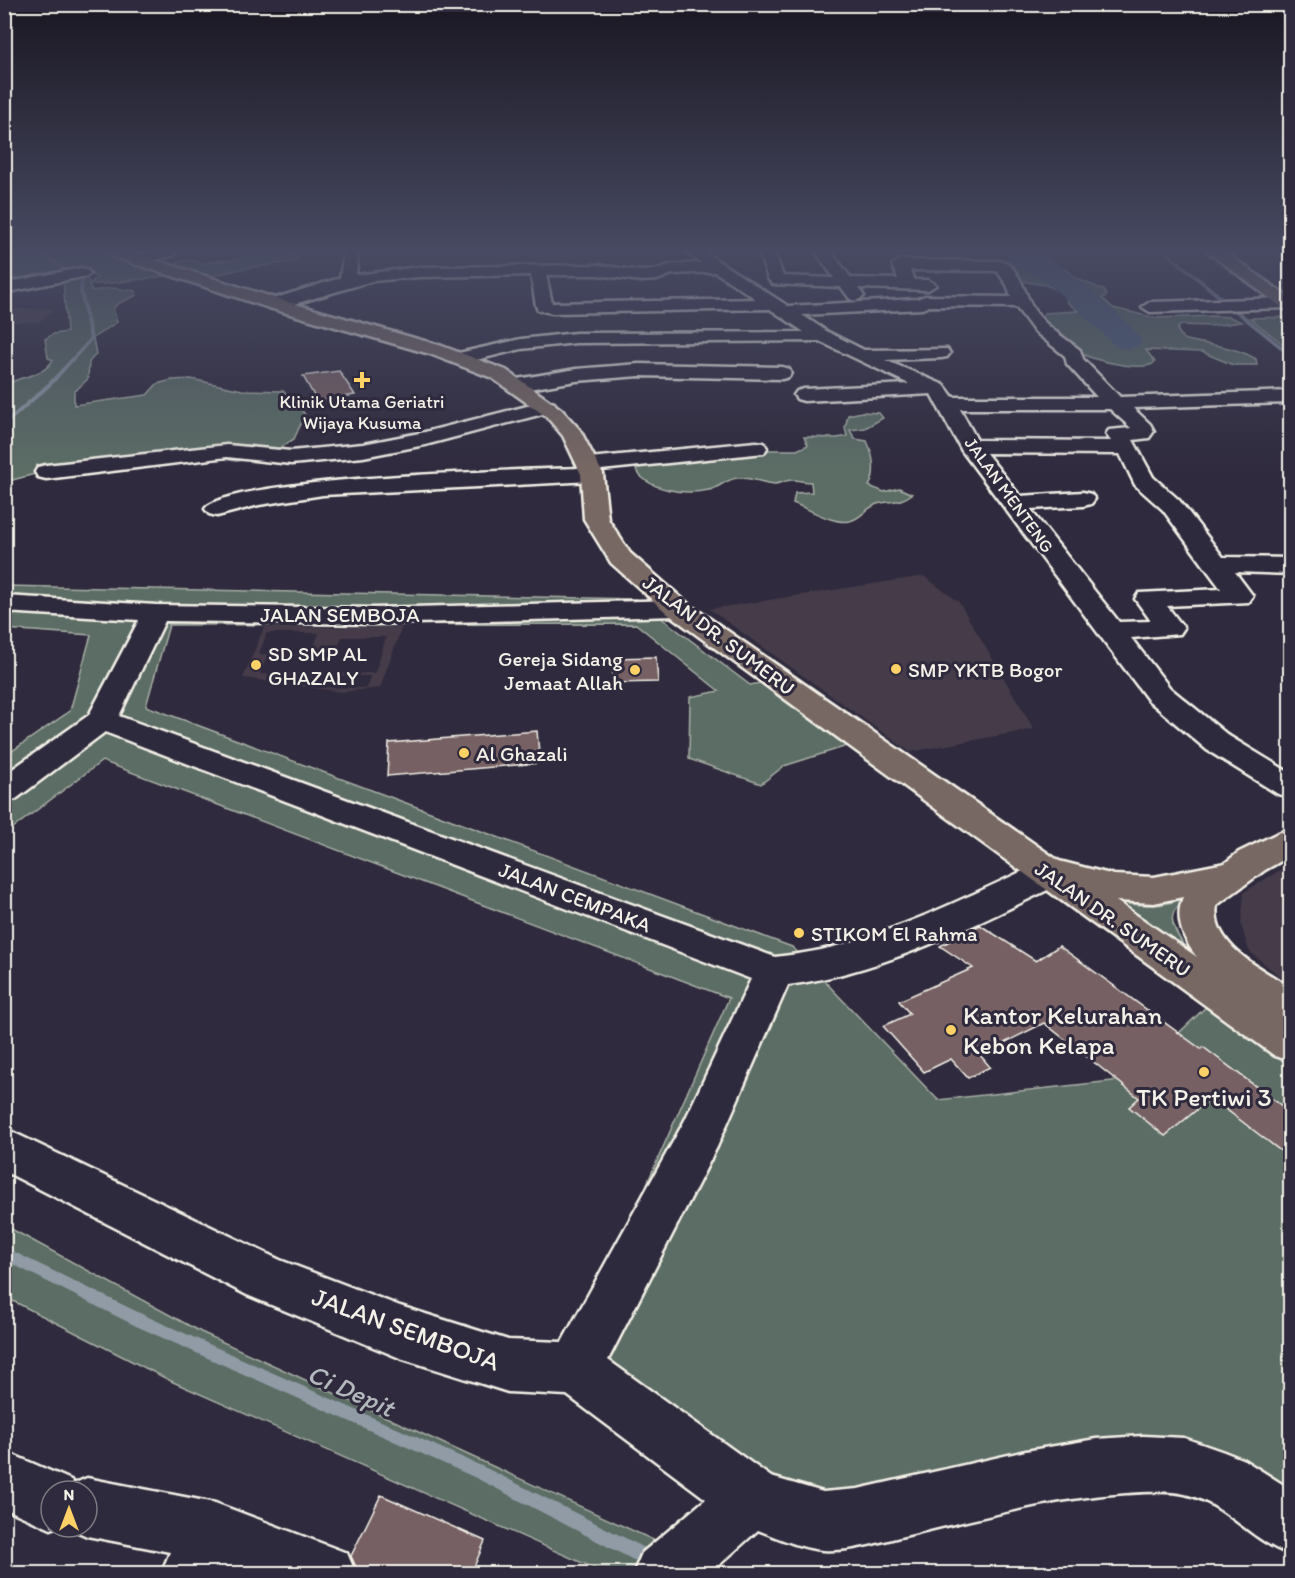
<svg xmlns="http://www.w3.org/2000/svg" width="1295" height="1578" font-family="Itim,sans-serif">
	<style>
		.built { fill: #443a49; fill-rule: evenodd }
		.green { fill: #5b6d65; stroke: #a8afa6; stroke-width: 1.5 }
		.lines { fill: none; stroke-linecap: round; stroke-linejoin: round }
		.stream { fill: #909ba6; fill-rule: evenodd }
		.river { fill: #4e627a; fill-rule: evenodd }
		.building { fill: #766064; stroke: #f4f1e8; stroke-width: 1.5 }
		.street-casing { stroke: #f4f1e8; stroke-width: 5 }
		.secondary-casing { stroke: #f4f1e8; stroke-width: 5 }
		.primary-casing { stroke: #f4f1e8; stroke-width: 5 }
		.street { fill: #2f2a3d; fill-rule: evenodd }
		.secondary { fill: #2f2a3d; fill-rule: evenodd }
		.primary { fill: #776864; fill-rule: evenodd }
		.poi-dot { fill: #ffd166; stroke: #2f2a3d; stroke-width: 2 }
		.labels { text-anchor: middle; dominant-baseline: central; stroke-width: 6; stroke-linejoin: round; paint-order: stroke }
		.far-poi-label { font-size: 18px; fill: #f4f1e8; stroke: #2f2a3d }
		.far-street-label { font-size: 18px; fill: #f4f1e8; stroke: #2f2a3d }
		.street-label { font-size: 21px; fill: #f4f1e8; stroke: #2f2a3d }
		.poi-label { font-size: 21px; fill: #f4f1e8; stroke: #2f2a3d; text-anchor: start }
		.near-poi-label { font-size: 26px; fill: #f4f1e8; stroke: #2f2a3d; text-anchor: start }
		.near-street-label { font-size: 26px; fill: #f4f1e8; stroke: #2f2a3d }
		.near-water-label { font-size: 27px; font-style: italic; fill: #b2b8bc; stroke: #2f2a3d }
	</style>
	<rect width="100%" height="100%" fill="#2f2a3d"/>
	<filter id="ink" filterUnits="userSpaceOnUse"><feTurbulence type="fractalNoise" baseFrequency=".0167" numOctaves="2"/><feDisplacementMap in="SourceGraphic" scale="12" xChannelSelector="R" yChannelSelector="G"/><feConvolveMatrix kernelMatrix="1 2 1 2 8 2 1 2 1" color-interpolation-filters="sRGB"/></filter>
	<g filter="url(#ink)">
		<path class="built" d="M4 309H54L39 322H5Z
			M924 576 959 602 1034 729 910 752 709 609Z
			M264 627H402L380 688 342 692 243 678ZM267 633H319L311 654H259ZM342 637H386L375 673 260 674 267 656 335 655ZM321 676H370V677L366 688 316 687Z
			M1290 864V985L1249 951 1241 925 1244 892Z"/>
		<path class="green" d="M5 252H176L151 263 146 268 166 276 104 284H90L97 277 81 272 88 280 91 291 113 288 136 291 137 295 117 304 113 309 117 322 93 338 96 354 89 362 88 379 74 392V405L147 395 157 384 172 380 191 379 242 390 283 391 300 407 305 415 294 439 271 454 254 459 236 461 191 453 61 467 5 482V386C22 373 40 380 53 360L48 358 45 339 54 334 67 332 63 280 5 289Z
			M244 252H289L299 258 293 262 240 269 208 277 175 266 177 262 190 260 201 263 238 259 243 257 242 254Z
			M1003 252H1021L1066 270 1076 278 1104 290 1107 295 1102 298 1113 308 1155 318 1214 316 1230 317 1242 322 1210 326 1181 325 1177 329 1183 339C1208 346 1233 345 1256 359L1257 365H1233L1202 352 1146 350 1155 362C1145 373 1093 360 1080 353 1066 345 1053 330 1041 319L1044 313 1078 311 1067 302 1066 294 1046 285 1020 281 1011 269 1008 255Z
			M1290 317V350L1250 318Z
			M862 412 879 413 883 418 865 428 850 430 855 439 867 441C873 454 877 473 869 486L884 492 899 488 912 494C899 504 892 500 877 504 866 508 862 518 850 521 834 525 809 509 793 503L795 493 812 492 811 482C805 482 798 480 792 480 786 480 780 484 774 484 762 483 751 477 738 478 726 479 719 488 709 490 686 495 646 491 635 468L648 462 771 450H797L808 445 804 437C820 436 832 441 847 436L845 428 848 415Z
			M5 586 636 599 750 685 777 680 866 740 784 766 761 784 689 759 690 697 719 691 636 624 169 625 146 706 792 947 938 1100 1131 1079 1210 1003 1290 1060V1516L1240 1484 1174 1472 839 1524 589 1366 630 1222 729 998 102 761 5 834V756L70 711 91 635 5 629Z
			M1188 896C1167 914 1169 921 1183 944L1153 929 1115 901C1142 907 1163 908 1188 896Z
			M4 1225 201 1332 725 1573H605L173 1382 5 1297Z"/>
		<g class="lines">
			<path class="stream" d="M35 252H41L84 280 83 291 93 339 52 385 4 427V422L48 383 89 339 79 291 80 280Z
				M1168 252 1228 301V303H1224L1163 252Z
				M1228 305H1232L1290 352V355H1288L1228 307Z
				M4 1247 146 1316 486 1468 657 1554 659 1560 657 1566 651 1568 645 1566 476 1478 136 1326 4 1260Z"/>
			<path class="river" d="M1003 252C1012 252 1026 250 1035 252 1055 257 1130 322 1142 340L1138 347 1127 349 1116 347C1095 325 1073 304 1049 285 1037 276 1011 264 1003 252Z"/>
		</g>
		<path class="building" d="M339 371 355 395 317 401 303 376Z
			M656 657 658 682 613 683 612 658Z
			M537 731 540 763 387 776 389 743Z
			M980 925 1036 961 1059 946 1201 1049 1203 1047 1290 1112V1158L1211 1098 1165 1136 1129 1107 1139 1098 1044 1023 980 1055 990 1067 968 1078 951 1059 924 1072 883 1026 910 1014 899 1001 973 968 940 946Z
			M381 1495 485 1541 471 1574H369L356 1567 351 1556Z"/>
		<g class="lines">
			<defs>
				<path id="street" d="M344 252H358L356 275 419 267 598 265 641 271 654 270 669 265 701 263 685 252H704L788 306 917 299 925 296 1011 297 1007 285 997 271 910 270 914 280H928L936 285 928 290 858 288 864 296 856 301 850 299 841 287 773 284 768 279 759 252H774L783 276 834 278 816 252H831L851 278 898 279 892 265 900 260 1001 261C1020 266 1025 296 1034 310 1046 327 1065 338 1080 350L1083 359 1120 397 1290 391V403L1133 408 1150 424 1154 431 1149 438 1133 440 1153 477 1179 500 1223 557 1290 558V574L1235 572 1253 596 1249 602 1167 606 1184 628 1180 634 1131 638 1170 688 1229 736 1290 773V797L1278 794 1207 750 1148 700 962 451 931 394 804 401 797 399 794 395 797 391 804 389 909 384 819 341 576 343 521 349 460 364 454 362 451 358 454 354 521 339 576 333 804 332 770 309 552 313 538 310 536 306 531 275 419 277 372 281 281 308H269L267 304 269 300 340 278ZM715 272 756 299 552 303 546 275H598L641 281 657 280 672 274ZM929 306 1016 307 1034 331 1065 356 1067 364 1097 397H953L944 385 885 360 941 358 947 357 950 353 947 349 864 350 828 332 802 315 922 309ZM960 409H1110L1131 428 1109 430 1106 434 1111 441 977 440ZM986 453 1120 454 1135 485 1163 510 1221 589 1139 593 1135 599 1151 621 1119 622 1030 509 1083 506 1091 504 1095 499 1091 494 1083 492 1020 496Z
					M82 268 87 270 90 273 87 276 4 293V283Z
					M1288 298 1290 299V307L1288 308 1150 312 1142 307 1150 302Z
					M639 364 782 367 789 369 791 373 789 377 782 379 639 376 576 381 517 391 510 389 507 385 510 381 517 379 576 369Z
					M547 401 554 403 557 407 554 411 425 445 363 457 291 464 227 457 46 479 38 477 35 472 38 467 46 465 227 445 291 451 363 444 425 432Z
					M756 442 764 443 767 448 764 453 601 470 603 474 600 479 592 481 323 495 259 505 217 516 209 514 205 509C227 477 527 470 580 468L578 465 581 460 589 458Z
					M4 596 156 605 375 608 677 600 686 602 690 608 686 614 677 616 375 624 165 621 119 716 775 957C791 955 806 953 821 950 896 933 967 897 1036 865L1049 861 1062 865 1067 874 1062 883C975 925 884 972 788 985L717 1147 608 1360 771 1477 823 1492 858 1489 1026 1451 1096 1439 1143 1436 1184 1438 1224 1452 1244 1460 1290 1489V1554C1252 1542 1226 1503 1185 1494 1167 1490 1144 1492 1126 1493 1052 1498 980 1518 908 1535 881 1541 851 1552 823 1550 801 1548 778 1538 758 1530L709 1574H633L642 1553 706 1499 567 1395 508 1392 400 1358 247 1295 4 1171V1128L280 1260 400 1306 508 1340 562 1342 685 1120 751 979 105 732 16 799 4 802V775L89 715 139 620 4 612Z
					M4 1451 71 1480 73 1484 87 1478 215 1503 347 1553 356 1574H247L228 1566 224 1574H161L170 1552 87 1536 67 1527H87V1491H51V1527H55L51 1529 4 1508Z"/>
				<path id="secondary" d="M149 252H176L174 255 136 265 128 260 131 257Z"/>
				<path id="primary" d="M106 252H130L281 300 442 346 506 370 561 409 580 430 603 474 608 519 630 553 686 602 1059 861 1114 875 1154 877 1225 863 1239 852 1278 833 1290 829V856L1265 870 1217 905C1210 945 1262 969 1290 987V1061L1275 1056 668 614 611 563 584 519 581 474 563 436 547 417 492 378 430 354 269 308 108 255ZM1183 897C1174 919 1183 939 1197 957L1116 901 1154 903Z
					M1208 252H1225L1290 298V310L1284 309Z"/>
			</defs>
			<use href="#street" class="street-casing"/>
			<use href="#secondary" class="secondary-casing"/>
			<use href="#primary" class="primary-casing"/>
			<use href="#street" class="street"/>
			<use href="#secondary" class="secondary"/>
			<use href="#primary" class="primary"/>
		</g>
	</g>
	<linearGradient id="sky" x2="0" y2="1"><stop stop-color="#1a1722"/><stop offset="0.53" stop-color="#474a62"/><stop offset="1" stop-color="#474a62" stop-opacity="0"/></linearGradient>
	<rect width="1295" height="473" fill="url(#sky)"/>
	<g class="poi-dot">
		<path d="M359 371h6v6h6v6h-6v6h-6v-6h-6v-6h6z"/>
		<circle cx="256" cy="665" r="6"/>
		<circle cx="896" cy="669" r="6"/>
		<circle cx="635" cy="670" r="6"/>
		<circle cx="464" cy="753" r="6"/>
		<circle cx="799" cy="933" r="6"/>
		<circle cx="951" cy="1030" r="6"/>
		<circle cx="1204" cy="1072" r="6"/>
	</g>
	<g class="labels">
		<g class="far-poi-label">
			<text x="362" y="402">Klinik Utama Geriatri<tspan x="362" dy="21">Wijaya Kusuma</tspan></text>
		</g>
		<g class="far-street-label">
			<text transform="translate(1009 495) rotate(54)">JALAN MENTENG</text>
		</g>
		<g class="street-label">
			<text x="340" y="614">JALAN SEMBOJA</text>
			<text transform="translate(719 635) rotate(37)">JALAN DR. SUMERU</text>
			<text transform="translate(575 897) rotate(21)">JALAN CEMPAKA</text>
			<text transform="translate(1113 919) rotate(35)">JALAN DR. SUMERU</text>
		</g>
		<g class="poi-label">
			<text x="268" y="653">SD SMP AL<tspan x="268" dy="24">GHAZALY</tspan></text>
			<text x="623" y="658" text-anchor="end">Gereja Sidang<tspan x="623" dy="24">Jemaat Allah</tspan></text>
			<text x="908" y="669">SMP YKTB Bogor</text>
			<text x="476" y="753">Al Ghazali</text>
			<text x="811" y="933">STIKOM El Rahma</text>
		</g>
		<g class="near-poi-label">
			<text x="963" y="1015">Kantor Kelurahan<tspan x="963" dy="30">Kebon Kelapa</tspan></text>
			<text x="1204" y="1097" text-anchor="middle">TK Pertiwi 3</text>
		</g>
		<g class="near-street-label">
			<text transform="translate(406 1329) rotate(20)">JALAN SEMBOJA</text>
		</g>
		<g class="near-water-label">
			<text transform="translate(351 1390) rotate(24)">Ci Depit</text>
		</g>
	</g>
	<rect width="1295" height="1578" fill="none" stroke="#2f2a3d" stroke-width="24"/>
	<rect x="12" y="12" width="1271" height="1554" fill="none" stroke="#f4f1e8" stroke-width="2" filter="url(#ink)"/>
	<g transform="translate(69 1509)"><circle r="28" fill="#2f2a3d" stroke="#7e7a81" stroke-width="1.5"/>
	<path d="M0-4.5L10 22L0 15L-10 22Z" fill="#ffd166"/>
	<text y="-9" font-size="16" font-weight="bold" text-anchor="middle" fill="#f4f1e8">N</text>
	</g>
</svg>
